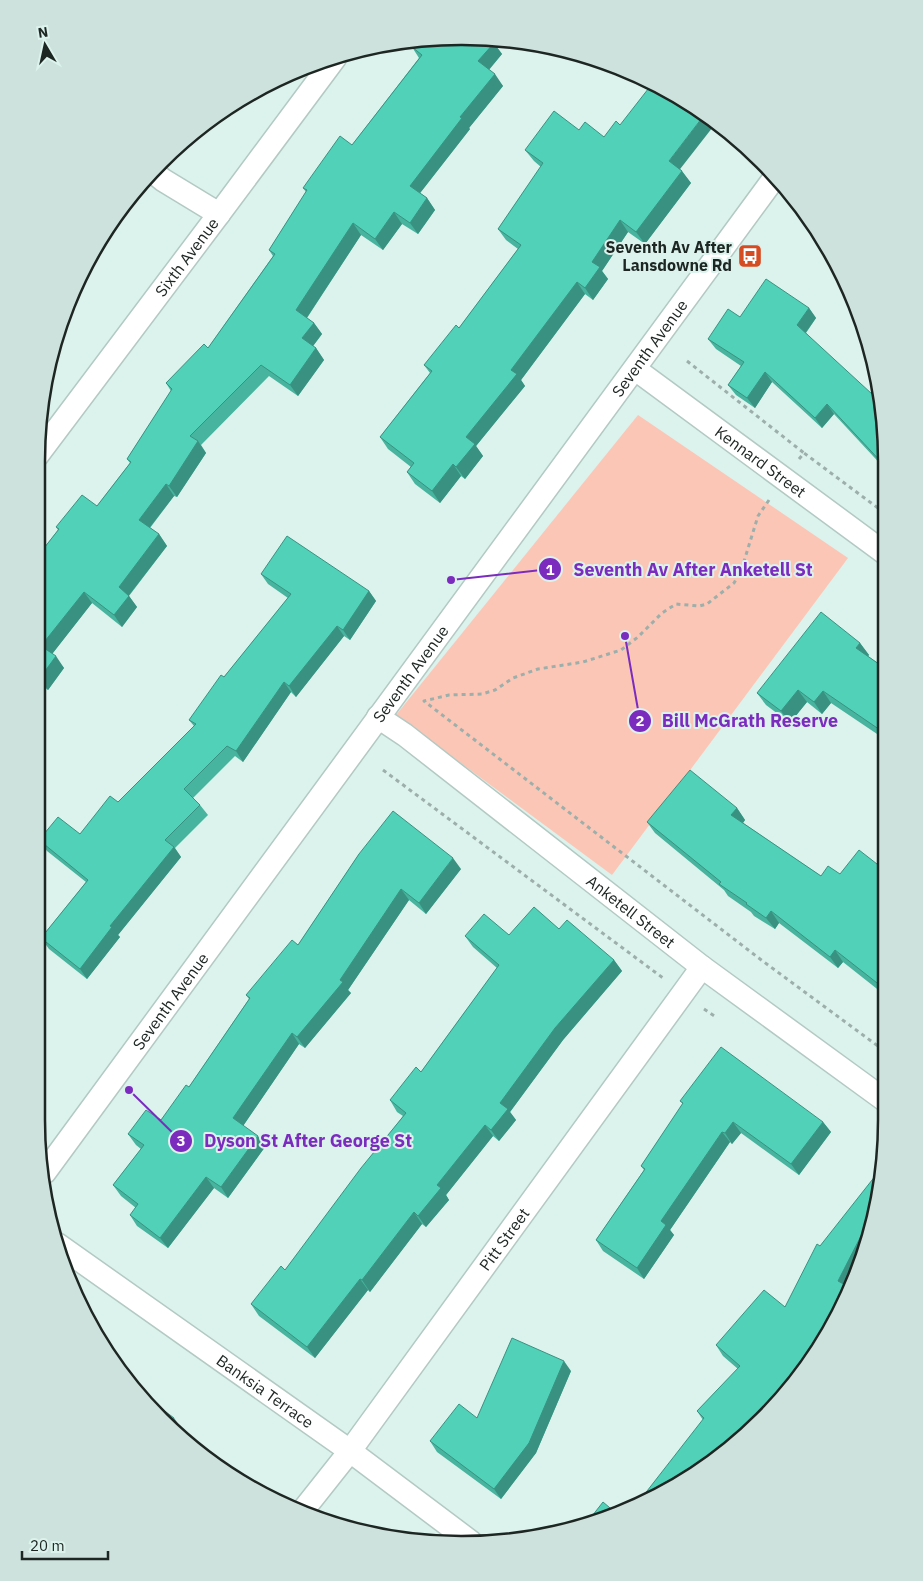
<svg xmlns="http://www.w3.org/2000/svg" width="923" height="1581" font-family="'IBM Plex Sans',sans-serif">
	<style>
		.green { fill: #fcc6b6 }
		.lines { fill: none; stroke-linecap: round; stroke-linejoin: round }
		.street-casing { stroke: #b3c9c3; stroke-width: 25 }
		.path { stroke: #9dafaa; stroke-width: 3; stroke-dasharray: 4 4; stroke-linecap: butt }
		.street { stroke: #fff; stroke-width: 22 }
		.wall { fill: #46b49e }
		.shaded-wall { fill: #399281 }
		.building { fill: #51d1b8; stroke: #399281 }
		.labels { text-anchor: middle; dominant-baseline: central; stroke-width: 4; stroke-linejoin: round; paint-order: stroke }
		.poi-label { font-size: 16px; font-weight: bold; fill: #1d2623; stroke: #dcf2ec; text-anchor: end }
		.street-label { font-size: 16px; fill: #1d2623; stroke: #dcf2ec }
		.rim { fill: none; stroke: #1d2623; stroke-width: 2.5 }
		.leader { fill: none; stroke: #7b2cbf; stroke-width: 2 }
		.callout-dot { fill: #7b2cbf; stroke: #dcf2ec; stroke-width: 2 }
		.mark-label { font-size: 15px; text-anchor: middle; font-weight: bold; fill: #fff }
		.callout-label { font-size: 18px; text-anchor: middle; font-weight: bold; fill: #7b2cbf; stroke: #dcf2ec; stroke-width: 4; stroke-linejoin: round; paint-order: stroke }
	</style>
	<rect width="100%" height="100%" fill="#dcf2ec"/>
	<path class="green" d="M638 415 848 558 612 875 396 715Z"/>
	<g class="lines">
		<defs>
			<g id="street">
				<path d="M152 171 163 180 219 214"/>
				<path id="s1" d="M635 369 886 554"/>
				<path id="s2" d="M37 456 219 214 335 58"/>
				<path id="s3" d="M378 717 405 735 702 967 886 1101"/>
				<path id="s4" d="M45 1172 775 177"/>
				<path id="s5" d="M57 1244 350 1451 471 1542"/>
				<path id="s6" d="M304 1509 350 1451 702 967"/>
			</g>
		</defs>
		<use href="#street" class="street-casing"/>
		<path class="path" d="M687 361 804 453
			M799 459 804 453 886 514
			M769 500 758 516 741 571 734 583 707 604 699 606 676 604 662 613 638 637 621 650 583 662 538 669 513 678 495 690 482 694 449 695 424 701 760 959 886 1052
			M383 770 663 978
			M704 1009 716 1017"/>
		<use href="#street" class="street"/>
	</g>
	<path class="wall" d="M496 46 502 54 489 70 503 86 469 128 470 129 420 193 427 198 435 210 418 234 402 224 383 250 361 235 307 318 314 323 322 334 313 346 316 348 324 360 298 396 269 376 201 445 206 453 177 497 174 496 150 528 159 534 167 546 129 596 137 607 122 627 92 603 52 654 64 668 48 690 37 682V557L58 530 56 527 97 506 130 463 127 459 171 391 166 383 208 348 273 256 269 250 306 192 303 188 352 145 419 58 412 47Z
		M579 130 604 137 680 169 691 183 645 244 628 232 602 271 608 279 593 300 585 294 521 380 525 386 476 446 483 456 465 479 461 476 440 503 415 484 407 472 411 467 388 449 380 437 430 373 424 365 459 328 518 249 506 240 498 229 541 167 534 161 525 150Z
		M809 308 816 318 806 333 886 433V470L834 414 822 428 772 382 755 408 736 395 728 385 741 366 716 349 708 339 740 317Z
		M261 574 369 591 376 601 350 640 344 636 296 697 291 692 243 762 235 756 193 798 200 805 208 815 175 848 181 857 118 935 120 937 87 979 49 949 41 938 86 882 47 851 39 840 80 834 118 802 194 726 189 720 288 598 268 584Z
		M860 643 869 655 868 656 886 669V740L831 703 822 714 807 702 790 723 766 705 757 693Z
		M737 808 745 820 743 823 821 876 886 871V996L843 962 838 968 779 923 775 929 754 916 751 912 728 896 724 890 655 833 647 822Z
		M359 854 461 869 426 914 409 900 348 990 351 993 305 1048 299 1044 243 1126 265 1147 228 1198 214 1188 168 1248 137 1226 130 1215 136 1208 121 1196 113 1185 141 1149 136 1145 128 1134 161 1120 189 1087 249 999 246 995 298 945Z
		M559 929 614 960 622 971 563 1040 510 1112 516 1120 499 1141 493 1136 446 1195 449 1200 426 1227 422 1224 370 1292 368 1290 315 1358 259 1316 251 1304 285 1270 403 1116 397 1112 390 1100 421 1072 497 968 473 947 465 936 509 935Z
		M680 1101 823 1122 831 1132 799 1175 741 1133 732 1144 730 1142 670 1230 674 1235 644 1279 603 1251 596 1240 644 1170 641 1166 683 1104Z
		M880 1178 864 1255 848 1286 703 1420 697 1411 738 1369 723 1356 716 1345 785 1307 820 1246Z
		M571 1371 536 1453 501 1499 437 1452 430 1441Z"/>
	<path class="shaded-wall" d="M487 39 501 40 496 46 502 54 486 73 478 61Z
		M495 74 503 86 469 128 470 129 417 197 410 186 460 117Z
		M705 114 716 123 677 173 669 161Z
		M682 171 691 183 645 244 636 232Z
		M427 198 435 210 418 234 410 223Z
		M394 212 402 224 383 250 375 239Z
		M620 220 628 232 602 271 608 279 593 300 585 288 592 262Z
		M353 223 361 235 304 322 296 310Z
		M83 276 85 279 75 293Z
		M577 282 585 294 521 380 525 386 476 446 483 456 465 479 456 467 466 437 511 370Z
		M809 308 816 318 804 335 797 325Z
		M314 323 322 334 310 350 302 338Z
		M316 348 324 360 298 396 290 385Z
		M765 372 772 382 755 408 747 398Z
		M827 404 834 414 822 428 815 418Z
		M198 441 206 453 177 497 169 486Z
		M453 464 461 476 440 503 432 491Z
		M166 484 174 496 147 531 139 520Z
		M159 534 167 546 126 599 119 587Z
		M369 591 376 601 350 640 343 630Z
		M84 592 92 603 49 658 41 646Z
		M129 596 137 607 122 627 114 615Z
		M337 626 344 636 296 697 289 686Z
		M860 643 869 655 864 661 856 648Z
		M56 656 64 668 48 690 40 678Z
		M284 682 291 692 243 762 236 751Z
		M798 690 807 702 790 723 781 711Z
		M823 691 831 703 822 714 814 702Z
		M737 808 745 820 740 827 731 815Z
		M174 847 181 857 118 935 120 937 87 979 80 969 110 926Z
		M453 858 461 869 426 914 419 903Z
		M401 889 409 900 348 990 351 993 305 1048 297 1037 340 980Z
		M771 911 779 923 775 929 766 918Z
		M835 950 843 962 838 968 830 957Z
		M614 960 622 971 563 1040 510 1112 516 1120 499 1141 491 1130 500 1103 555 1028Z
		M292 1033 299 1044 241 1129 233 1118Z
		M733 1122 741 1133 732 1144 725 1133Z
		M823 1122 831 1132 799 1175 791 1164Z
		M485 1125 493 1136 446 1195 449 1200 426 1227 418 1216 437 1185Z
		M722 1132 730 1142 670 1230 674 1235 644 1279 637 1268 661 1221Z
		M258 1136 265 1147 228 1198 221 1187Z
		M206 1177 214 1188 168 1248 160 1238Z
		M414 1212 422 1224 370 1292 362 1280Z
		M863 1232 868 1238 864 1255 846 1292 838 1281Z
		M360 1279 368 1290 315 1358 307 1347Z
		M564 1361 571 1371 536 1453 501 1499 494 1489Z
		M174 1418 182 1429 180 1431 171 1422Z
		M205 1450 213 1461 203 1452Z"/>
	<path class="building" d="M461 36 488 39 494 43 478 61 495 74 460 117 462 118 410 186 427 198 410 223 394 212 375 239 353 223 296 310 314 323 302 338 316 348 290 385 261 365 190 436 198 441 169 486 166 484 139 520 159 534 119 587 129 596 114 615 84 592 41 646 56 656 40 678 37 676V557L59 529 56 527 82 495 97 506 131 462 127 459 172 389 166 383 204 344 208 348 275 254 269 250 307 190 303 188 340 136 352 145 422 55 412 47 417 41Z
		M652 84 698 108 705 114 669 161 682 171 636 232 620 220 592 262 600 267 585 288 577 282 511 370 517 374 466 437 475 444 456 467 453 464 432 491 407 472 414 463 380 437 432 371 424 365 456 325 459 328 521 245 498 229 543 163 525 150 554 111 579 130 585 122 604 137 616 121 620 125Z
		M766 279 809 308 797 325 872 394 877 390 886 433V465L885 466 827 404 815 418 765 372 747 398 728 385 744 362 708 339 728 309 740 317Z
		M287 536 369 591 343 630 337 626 289 686 284 682 236 751 227 746 184 789 200 805 165 840 174 847 110 926 112 927 80 969 41 938 88 880 39 840 58 817 80 834 110 796 118 802 196 724 189 720 221 675 224 677 291 594 261 574Z
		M821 612 860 643 856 648 886 669V734L823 691 814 702 798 690 781 711 757 693Z
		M690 770 737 808 731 815 821 876 828 866 840 874 859 850 886 871V990L835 950 830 957 771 911 766 918 746 904 747 903 719 884 721 882 647 822Z
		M886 774V781L882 779Z
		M393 811 453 858 419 903 401 889 340 980 343 982 297 1037 292 1033 233 1118 258 1136 221 1187 206 1177 160 1238 130 1215 138 1204 113 1185 144 1145 128 1134 146 1110 161 1120 186 1085 189 1087 250 998 246 995 292 940 298 945 359 854Z
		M534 907 559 929 567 920 614 960 555 1028 500 1103 508 1109 491 1130 485 1125 437 1185 441 1188 418 1216 414 1212 362 1280 360 1279 307 1347 251 1304 281 1266 285 1270 361 1168 406 1113 390 1100 416 1067 421 1072 499 965 465 936 484 914 509 935Z
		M721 1047 823 1122 791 1164 733 1122 725 1133 722 1132 661 1221 666 1225 637 1268 596 1240 645 1169 641 1166 683 1103 680 1101Z
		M876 1175 880 1178 868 1236 863 1232 838 1281 849 1287 815 1356 721 1457 640 1500 704 1418 697 1411 740 1366 716 1345 764 1290 785 1307 817 1244 820 1246Z
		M512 1338 564 1361 529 1443 494 1489 430 1441 459 1404 477 1418Z
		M137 1390 174 1418 171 1422Z
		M177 1428 205 1450 203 1452Z
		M603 1502 616 1513 598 1522 585 1525Z"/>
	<defs>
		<symbol id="bus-square" viewBox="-11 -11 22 22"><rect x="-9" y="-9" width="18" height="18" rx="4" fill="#d54c22" stroke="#dcf2ec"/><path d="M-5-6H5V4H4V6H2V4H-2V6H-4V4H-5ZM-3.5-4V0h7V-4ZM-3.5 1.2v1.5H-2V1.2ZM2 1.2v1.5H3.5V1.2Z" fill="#fff"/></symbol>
	</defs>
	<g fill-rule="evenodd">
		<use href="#bus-square" x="736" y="242" width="28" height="28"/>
	</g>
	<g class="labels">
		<g class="poi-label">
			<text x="732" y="247">Seventh Av After<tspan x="732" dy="18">Lansdowne Rd</tspan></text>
		</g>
		<g class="street-label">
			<text stroke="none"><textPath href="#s2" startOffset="249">Sixth Avenue</textPath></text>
			<text stroke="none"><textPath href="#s4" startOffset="1022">Seventh Avenue</textPath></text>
			<text stroke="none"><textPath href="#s1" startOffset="156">Kennard Street</textPath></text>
			<text stroke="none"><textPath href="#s4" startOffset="618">Seventh Avenue</textPath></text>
			<text stroke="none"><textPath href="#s3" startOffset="319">Anketell Street</textPath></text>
			<text stroke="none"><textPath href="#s4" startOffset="212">Seventh Avenue</textPath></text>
			<text stroke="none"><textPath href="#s6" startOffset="336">Pitt Street</textPath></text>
			<text stroke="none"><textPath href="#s5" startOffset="255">Banksia Terrace</textPath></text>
		</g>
	</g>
	<path d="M0 0H923V1581H0ZM461 45H462A416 416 0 0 1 878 461V1120A416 416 0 0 1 462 1536H461A416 416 0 0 1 45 1120V461A416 416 0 0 1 461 45Z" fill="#cde2dc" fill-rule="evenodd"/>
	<path class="rim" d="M461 45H462A416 416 0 0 1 878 461V1120A416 416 0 0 1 462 1536H461A416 416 0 0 1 45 1120V461A416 416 0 0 1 461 45Z"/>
	<path class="leader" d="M451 580L550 569M625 636L640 721M129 1090L181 1141"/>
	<g class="callout-dot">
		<circle cx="451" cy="580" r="5"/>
		<circle cx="625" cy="636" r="5"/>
		<circle cx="129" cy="1090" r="5"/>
		<circle cx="550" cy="569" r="12"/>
		<circle cx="640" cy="721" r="12"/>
		<circle cx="181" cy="1141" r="12"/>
	</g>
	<g class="mark-label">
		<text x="550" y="575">1</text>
		<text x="640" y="726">2</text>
		<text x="181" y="1146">3</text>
	</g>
	<g class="callout-label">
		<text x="693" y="576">Seventh Av After Anketell St</text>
		<text x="750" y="727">Bill McGrath Reserve</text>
		<text x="308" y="1147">Dyson St After George St</text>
	</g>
	<g transform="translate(45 45) rotate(351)" stroke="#dcf2ec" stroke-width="4" paint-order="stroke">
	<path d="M0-4L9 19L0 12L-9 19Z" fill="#1d2623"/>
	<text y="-8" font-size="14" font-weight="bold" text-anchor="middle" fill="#1d2623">N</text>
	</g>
	<path d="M22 1551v8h86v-8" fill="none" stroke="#1d2623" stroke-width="2.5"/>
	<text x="30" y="1551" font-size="15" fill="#1d2623" stroke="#dcf2ec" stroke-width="4" paint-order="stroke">20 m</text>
</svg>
